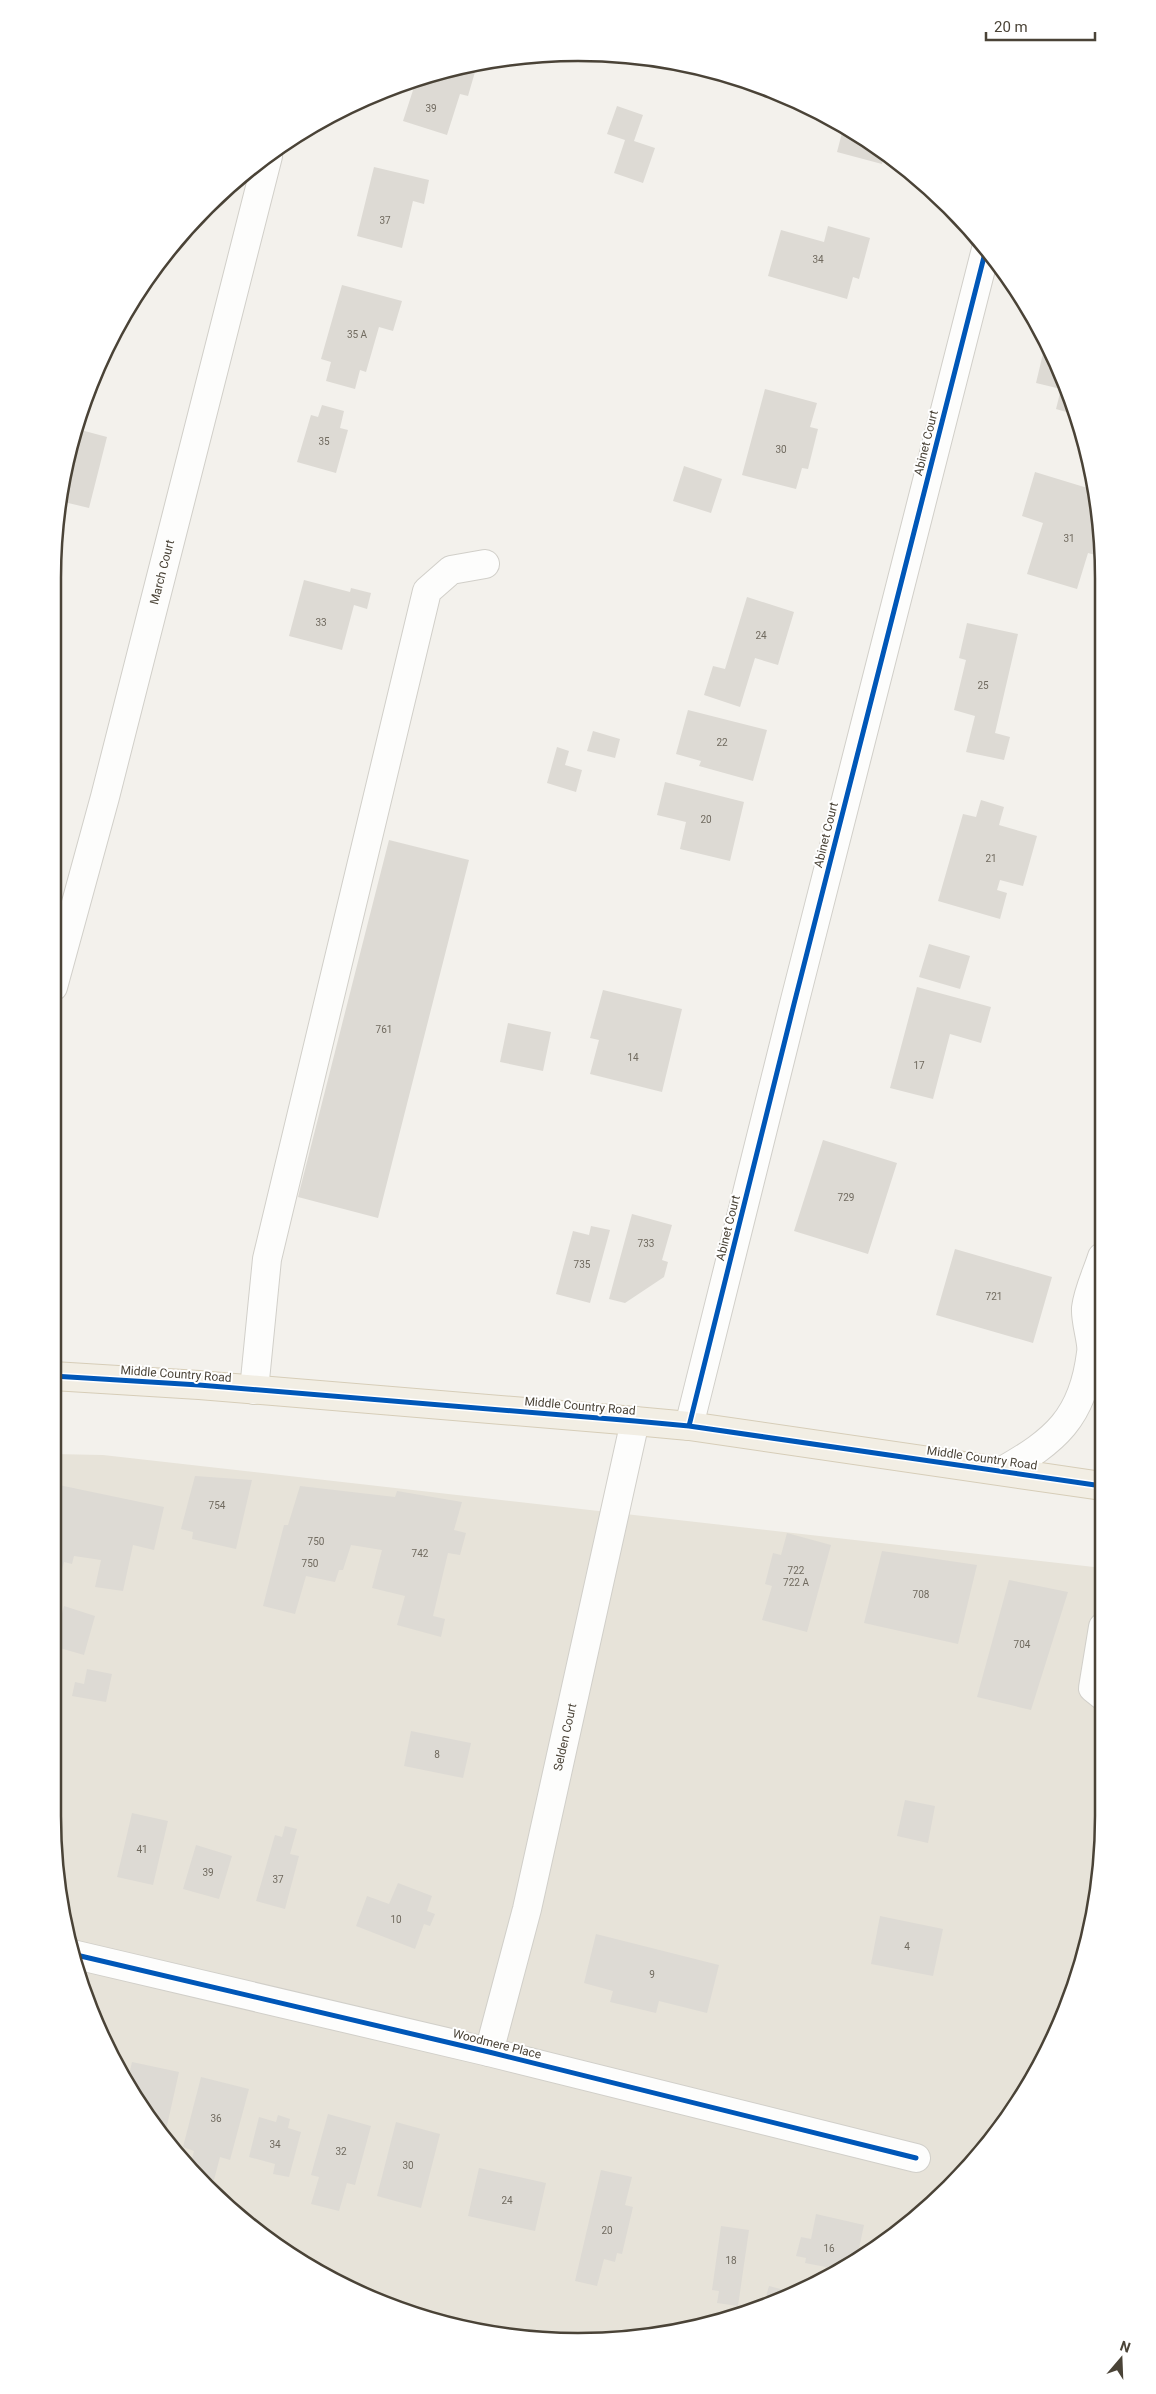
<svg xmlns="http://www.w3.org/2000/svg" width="1156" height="2394" font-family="Roboto,sans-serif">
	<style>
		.residential { fill: #e7e3d9 }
		.building { fill: #dddad4 }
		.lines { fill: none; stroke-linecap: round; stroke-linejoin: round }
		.minor-casing { stroke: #d1cfc9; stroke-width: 30 }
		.major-casing { stroke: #d6cdb8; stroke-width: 30 }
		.minor { stroke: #fdfdfc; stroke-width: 28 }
		.major { stroke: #f2eee4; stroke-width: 28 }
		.cycleway-casing { stroke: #fff; stroke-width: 8 }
		.cycleway { stroke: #0057b8; stroke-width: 5 }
		.labels { text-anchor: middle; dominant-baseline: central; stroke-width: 4; stroke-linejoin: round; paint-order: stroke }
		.number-label { font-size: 10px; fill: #706a5f }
		.street-label { font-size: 12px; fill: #4a4337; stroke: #fff }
		.rim { fill: none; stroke: #4a4337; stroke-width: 2.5 }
	</style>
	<rect width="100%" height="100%" fill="#f3f1ec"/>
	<path class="residential" d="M53 1454 103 1455 1103 1568V1816L1093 1919 1063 2017 1015 2108 973 2163 898 2233 811 2287 747 2314 647 2337 578 2341 475 2331 377 2301 286 2253 231 2211 161 2136 123 2078 80 1985 63 1918 53 1816Z"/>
	<path class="building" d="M473 63 477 65 468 96 460 94 447 135 403 121 416 81Z
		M617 106 643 115 634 141 655 148 643 183 614 173 625 140 607 134Z
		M843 129 885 153 882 164 837 152Z
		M374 167 429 180 424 204 413 201 402 248 357 236Z
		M828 226 870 238 859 279 853 277 847 299 768 276 781 230 824 242Z
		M342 285 402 301 393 331 379 327 366 372 360 370 355 389 326 381 331 362 321 359Z
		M1045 345 1064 377 1073 414 1056 409 1061 389 1036 383Z
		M765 389 817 403 810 427 818 429 808 469 802 468 796 489 742 475Z
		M322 405 344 411 340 428 348 430 336 473 297 462 311 415 318 417Z
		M77 429 107 437 89 508 60 501 63 475Z
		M684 466 722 479 711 513 673 501Z
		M1035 472 1094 490 1099 509V556L1088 553 1077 589 1027 574 1043 523 1022 516Z
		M304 580 350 592 351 588 371 593 367 609 354 605 342 650 289 636Z
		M747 597 794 612 778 665 755 658 740 707 704 695 713 666 725 669Z
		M967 623 1018 634 995 733 1010 737 1004 760 966 752 975 716 954 710 966 660 959 658Z
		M688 710 767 730 753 781 699 766 701 761 676 754Z
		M593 731 620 739 615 758 587 751Z
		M557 747 569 751 565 765 582 770 576 792 547 783Z
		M665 782 744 802 730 861 680 849 686 822 657 815Z
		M981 800 1004 807 999 825 1037 836 1023 886 1000 880 997 890 1007 893 1000 919 938 901 963 814 976 817Z
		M389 840 469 860 378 1218 298 1197Z
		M929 944 970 956 960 989 919 977Z
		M917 987 991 1007 981 1043 950 1034 933 1099 890 1088Z
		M603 990 682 1009 662 1092 590 1074 599 1040 590 1038Z
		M508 1023 551 1032 543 1071 500 1062Z
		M823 1140 897 1163 868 1254 794 1231Z
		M632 1214 672 1225 662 1260 668 1262 664 1277 625 1303 609 1299Z
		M591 1226 610 1230 590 1303 556 1294 573 1231 589 1235Z
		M955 1249 1052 1277 1033 1343 936 1315Z
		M195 1476 252 1480 236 1549 192 1539 193 1532 181 1529Z
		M54 1484 164 1507 154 1550 133 1545 123 1591 95 1587 101 1560 74 1556 72 1564 64 1562 57 1588 53 1587Z
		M300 1486 395 1497 397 1491 462 1502 454 1530 466 1533 460 1555 448 1553 433 1616 445 1619 441 1637 397 1625 405 1596 372 1588 382 1550 351 1545 343 1570H339L335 1582 306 1576 295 1614 263 1606 284 1525H288Z
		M787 1533 831 1545 807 1632 762 1620 772 1586 765 1584 773 1553 781 1555Z
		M882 1551 977 1565 958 1644 864 1623Z
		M1009 1580 1068 1592 1031 1710 977 1697Z
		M64 1606 95 1616 84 1655 53 1646Z
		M87 1669 112 1674 106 1702 72 1696 75 1682 84 1684Z
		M411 1731 471 1743 463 1778 404 1766Z
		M905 1800 935 1806 928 1843 897 1836Z
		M132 1813 168 1821 153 1885 117 1877Z
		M285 1826 297 1829 290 1854 299 1856 285 1909 256 1901 275 1835 282 1837Z
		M196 1845 232 1856 219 1899 183 1889Z
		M398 1883 432 1896 427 1911 435 1914 430 1926 424 1924 415 1949 356 1926 367 1896 389 1904Z
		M880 1916 943 1929 933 1976 871 1964Z
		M596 1934 719 1965 707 2013 659 2001 656 2013 610 2002 613 1991 584 1983Z
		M132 2062 179 2072 164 2139 127 2084Z
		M201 2077 249 2089 230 2160 220 2157 214 2180 198 2176 190 2167 194 2151 183 2147Z
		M328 2114 371 2126 355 2185 347 2183 339 2211 311 2204 319 2177 311 2175Z
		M278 2115 290 2119 288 2128 301 2132 289 2177 273 2174 275 2164 249 2157 259 2117 276 2122Z
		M396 2122 440 2134 421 2208 377 2196Z
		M479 2168 546 2183 535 2231 468 2216Z
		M601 2170 632 2177 625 2205 633 2207 622 2254 617 2253 615 2262 604 2259 597 2286 575 2281Z
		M816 2214 864 2225 857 2258 823 2280 826 2267 805 2263 806 2258 796 2256 801 2237 811 2239Z
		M721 2226 749 2230 738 2306 717 2303 719 2291 712 2290Z
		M769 2286 792 2292 791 2295 763 2307Z"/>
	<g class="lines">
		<defs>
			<g id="minor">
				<path id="s1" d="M53 987 105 797 268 156"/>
				<path d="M254 1390 267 1259 427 591 451 570 485 564"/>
				<path d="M689 1426 794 1004 986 249"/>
				<path d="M1002 1471C1055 1441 1083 1418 1091 1353 1093 1343 1085 1322 1086 1308 1088 1291 1097 1273 1102 1257"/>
				<path d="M1103 1627 1093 1688 1103 1696"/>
				<path d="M72 1954 489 2052 916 2158"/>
				<path id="s2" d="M489 2052 527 1909 635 1421"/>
			</g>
			<path id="major" d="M53 1376 199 1385 635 1421 689 1426 1102 1486"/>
		</defs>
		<use href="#minor" class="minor-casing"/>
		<use href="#major" class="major-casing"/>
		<use href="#minor" class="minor"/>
		<use href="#major" class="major"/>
		<defs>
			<path id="cycleway" d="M53 1376 199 1385 635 1421 689 1426 1102 1486
				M689 1426 794 1004 986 249
				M72 1954 489 2052 916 2158"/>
		</defs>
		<use href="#cycleway" class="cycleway-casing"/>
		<use href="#cycleway" class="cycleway"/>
	</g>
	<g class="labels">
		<g class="number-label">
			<text x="431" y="108">39</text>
			<text x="385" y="220">37</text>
			<text x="818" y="259">34</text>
			<text x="357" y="334">35 A</text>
			<text x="324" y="441">35</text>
			<text x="781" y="449">30</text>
			<text x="1069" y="538">31</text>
			<text x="321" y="622">33</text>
			<text x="761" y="635">24</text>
			<text x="983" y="685">25</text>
			<text x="722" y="742">22</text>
			<text x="706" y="819">20</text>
			<text x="991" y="858">21</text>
			<text x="384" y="1029">761</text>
			<text x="633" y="1057">14</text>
			<text x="919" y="1065">17</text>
			<text x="846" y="1197">729</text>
			<text x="646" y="1243">733</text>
			<text x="582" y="1264">735</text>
			<text x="994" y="1296">721</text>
			<text x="217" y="1505">754</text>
			<text x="316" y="1541">750</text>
			<text x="420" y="1553">742</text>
			<text x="310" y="1563">750</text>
			<text x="796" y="1570">722</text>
			<text x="796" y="1582">722 A</text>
			<text x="921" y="1594">708</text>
			<text x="1022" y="1644">704</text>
			<text x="437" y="1754">8</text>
			<text x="142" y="1849">41</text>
			<text x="208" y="1872">39</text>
			<text x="278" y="1879">37</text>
			<text x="396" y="1919">10</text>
			<text x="907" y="1946">4</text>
			<text x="652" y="1974">9</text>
			<text x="216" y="2118">36</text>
			<text x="275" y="2144">34</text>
			<text x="341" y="2151">32</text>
			<text x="408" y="2165">30</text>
			<text x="507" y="2200">24</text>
			<text x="607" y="2230">20</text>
			<text x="829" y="2248">16</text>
			<text x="731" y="2260">18</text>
		</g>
		<g class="street-label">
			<text transform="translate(926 443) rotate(-76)">Abinet Court</text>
			<text stroke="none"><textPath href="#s1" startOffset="429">March Court</textPath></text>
			<text transform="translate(826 835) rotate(-76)">Abinet Court</text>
			<text transform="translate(728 1228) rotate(-76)">Abinet Court</text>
			<text transform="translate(176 1374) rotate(4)">Middle Country Road</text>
			<text transform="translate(580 1406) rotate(5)">Middle Country Road</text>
			<text transform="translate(982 1458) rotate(8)">Middle Country Road</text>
			<text stroke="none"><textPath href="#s2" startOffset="324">Selden Court</textPath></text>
			<text transform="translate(497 2044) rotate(14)">Woodmere Place</text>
		</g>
	</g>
	<path d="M0 0H1156V2394H0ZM578 61H578A517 517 0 0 1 1095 578V1816A517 517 0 0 1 578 2333H578A517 517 0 0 1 61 1816V578A517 517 0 0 1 578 61Z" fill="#fff" fill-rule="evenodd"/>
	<path class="rim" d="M578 61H578A517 517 0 0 1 1095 578V1816A517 517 0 0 1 578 2333H578A517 517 0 0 1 61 1816V578A517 517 0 0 1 578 61Z"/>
	<g transform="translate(1121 2359) rotate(19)" stroke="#ffffff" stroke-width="4" paint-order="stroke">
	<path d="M0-4L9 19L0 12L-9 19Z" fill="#4a4337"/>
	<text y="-8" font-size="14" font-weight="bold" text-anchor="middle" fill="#4a4337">N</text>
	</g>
	<path d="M986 32v8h109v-8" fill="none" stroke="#4a4337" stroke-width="2.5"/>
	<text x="994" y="32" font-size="15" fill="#4a4337" stroke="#ffffff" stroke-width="4" paint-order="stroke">20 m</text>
</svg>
